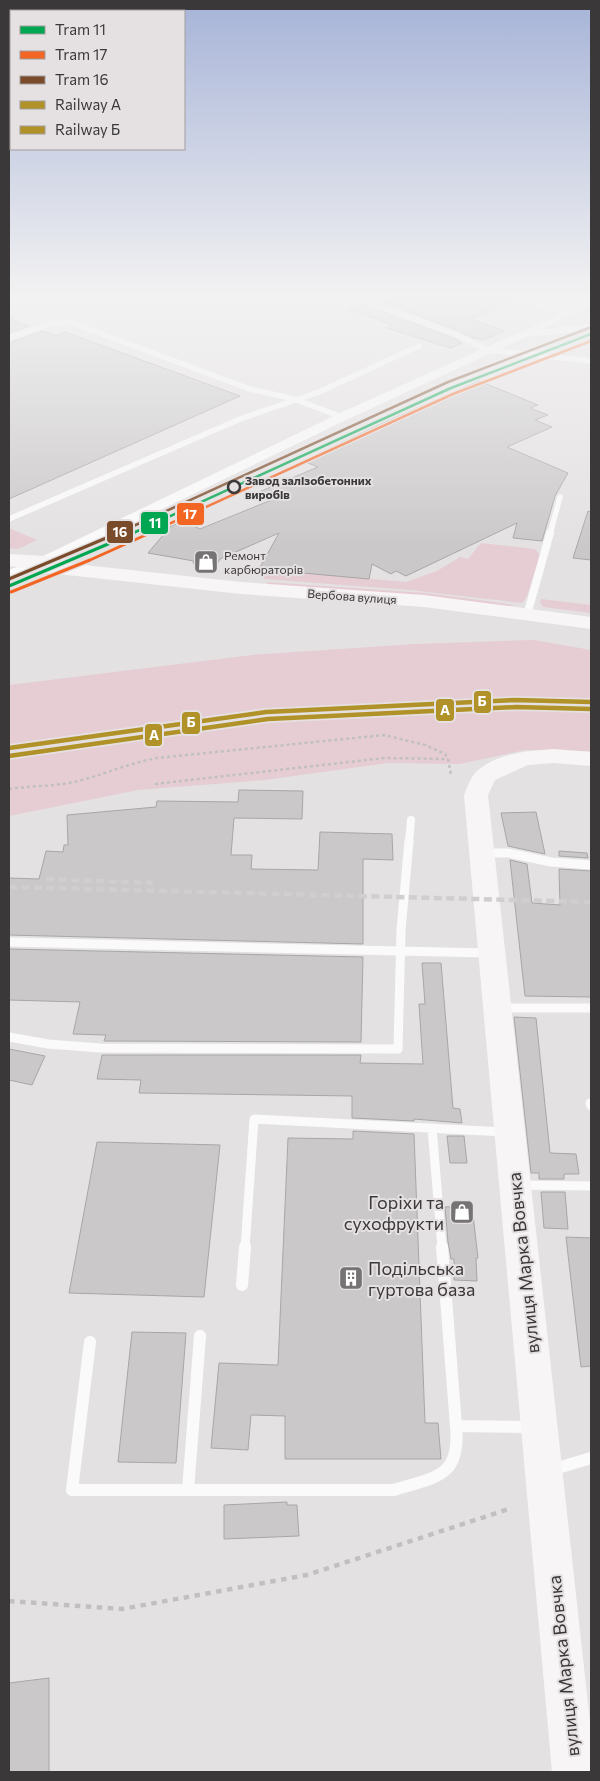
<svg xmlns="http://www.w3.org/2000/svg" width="600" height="1781" font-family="Commissioner,sans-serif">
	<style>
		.green { fill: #e6ccd3 }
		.building { fill: #cac8c8; stroke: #a8a6a6 }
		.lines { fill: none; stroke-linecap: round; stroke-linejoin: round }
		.path-far1 { stroke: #c1c0c0; stroke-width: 2.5; stroke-dasharray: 3 3; stroke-linecap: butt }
		.path { stroke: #c1c0c0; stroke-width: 4.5; stroke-dasharray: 5.5 5.5; stroke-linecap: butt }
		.service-far3 { stroke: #fbfafb; stroke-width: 5.5 }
		.service-far2 { stroke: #fbfafb; stroke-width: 8 }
		.service-far1 { stroke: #fbfafb; stroke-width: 9 }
		.service { stroke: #fbfafb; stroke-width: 12 }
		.minor { fill: #fbfafb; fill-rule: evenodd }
		.secondary { fill: #f8f5f6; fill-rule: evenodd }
		.rail-far1 { stroke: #d0cece; stroke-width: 2.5; stroke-dasharray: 5 2.5; stroke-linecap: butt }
		.rail { stroke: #d0cece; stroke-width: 4.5; stroke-dasharray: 8 4.5; stroke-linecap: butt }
		.rail-1-casing { stroke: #e5e0e1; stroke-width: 8 }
		.rail-2-casing { stroke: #e5e0e1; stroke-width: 8 }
		.rail-1 { stroke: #b09228; stroke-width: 4.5 }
		.rail-2 { stroke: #b09228; stroke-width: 4.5 }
		.tram-1-far1-casing { stroke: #e5e0e1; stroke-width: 5 }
		.tram-1-casing { stroke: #e5e0e1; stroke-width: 6 }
		.tram-2-far1-casing { stroke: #e5e0e1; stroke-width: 5 }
		.tram-2-casing { stroke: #e5e0e1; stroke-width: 6 }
		.tram-3-far1-casing { stroke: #e5e0e1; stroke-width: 5 }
		.tram-3-casing { stroke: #e5e0e1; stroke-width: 6 }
		.tram-1-far1 { stroke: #00a651; stroke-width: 2.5 }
		.tram-1 { stroke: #00a651; stroke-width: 3 }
		.tram-2-far1 { stroke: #f26522; stroke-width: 2.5 }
		.tram-2 { stroke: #f26522; stroke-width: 3 }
		.tram-3-far1 { stroke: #7a4b2a; stroke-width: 2.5 }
		.tram-3 { stroke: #7a4b2a; stroke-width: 3 }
		.stop-dot { fill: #e5e0e1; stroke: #3a3838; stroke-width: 2.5 }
		.labels { text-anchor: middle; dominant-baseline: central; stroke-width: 4; stroke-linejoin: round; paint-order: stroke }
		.far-stop-label { font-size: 12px; font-weight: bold; fill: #3a3838; stroke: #e5e0e1; text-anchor: start }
		.far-poi-label { font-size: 12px; fill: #3a3838; stroke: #e5e0e1; text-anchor: start }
		.far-street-label { font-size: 12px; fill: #3a3838; stroke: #e5e0e1 }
		.near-poi-label { font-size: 18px; fill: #3a3838; stroke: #e5e0e1; text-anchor: end }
		.near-street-label { font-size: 18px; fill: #3a3838; stroke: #e5e0e1 }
		.line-badge { stroke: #e5e0e1; stroke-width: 2 }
		.badge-label { font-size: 14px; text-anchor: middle; font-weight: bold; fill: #fff }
	</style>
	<rect width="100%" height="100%" fill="#e4e1e2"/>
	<path class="green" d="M9 528 37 540 18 549 9 548Z
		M481 543 535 549 540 555 527 596 522 603 410 590 264 579 259 569 406 582 437 571 460 557 468 559Z
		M266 582 426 593 515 605 502 607 271 586Z
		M541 599 591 605V613L543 607 540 602Z
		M534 640 591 650V751L525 750 460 764 388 763 265 780 138 790 9 816V685L252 655 415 644Z"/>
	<path class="building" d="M375 299H516L470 319 505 331 484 340 473 338 457 330Z
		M362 304 453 338 462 343 451 348 386 328 392 325 347 309Z
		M9 318 29 326 9 333Z
		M43 331 56 336 65 332 240 396 9 499V343Z
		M479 381 538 405 530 408 548 415 535 420 552 427 507 447 568 473 555 496 542 541 513 538 517 523 406 576 396 571 391 574 372 564 369 579 259 569 279 533 220 559 216 566 193 563 194 561 148 553 170 527 182 521 200 529 274 499 259 492 318 467 303 461 383 423Z
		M588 511 591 512V560L573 558Z
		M239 790 303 791 302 819 234 818 231 855H252L251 869 318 870 320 832 392 834 393 860 363 859V944L9 935V878L39 879 46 851 63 852 64 845H68L67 815 156 807 157 801 238 802Z
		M536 812 545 854 508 846 501 813Z
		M559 851 587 853 588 858 559 856Z
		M510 860 527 864 532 903 560 905 559 869 591 871V997L525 996Z
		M9 949 363 957 361 1042 104 1041 106 1035 73 1034 80 1002 9 1000Z
		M422 963H441L453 1108 460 1109 462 1123 414 1119V1121L352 1118V1096L139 1093 141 1080 97 1079 102 1055H361L360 1063 423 1064 419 1004H425Z
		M514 1017 536 1018 550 1153 576 1154 579 1174H564V1179H539V1173H531Z
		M9 1049 45 1056 32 1085 9 1080Z
		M353 1131 414 1134 425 1423H438L441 1459H285V1416L251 1415 248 1450 211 1448 219 1363 278 1365 288 1138 353 1139Z
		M447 1136H464L467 1163H450Z
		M97 1142 220 1145 204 1297 69 1293Z
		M541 1192H565L568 1229 544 1228Z
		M472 1206 478 1258H476L477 1281 454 1280V1259H451L448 1242 445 1207Z
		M566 1237 591 1238V1366L581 1367Z
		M132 1332 186 1333 176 1463 118 1462Z
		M287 1502V1505H297L299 1536 224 1539V1505Z
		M49 1678V1772H9V1683Z"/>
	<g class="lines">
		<path class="path-far1" d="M155 784 384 758 448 759
			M9 789C33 785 58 787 82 780 108 773 130 763 157 758L384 735 425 745 445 754 448 759 451 775"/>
		<path class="path" d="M9 1601 122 1609 307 1575 512 1508"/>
		<path class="service-far3" d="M524 299 565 314
			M551 299 563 312
			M366 301 455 334 487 350 591 361
			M565 314 569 299
			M524 334 591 302
			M9 338 49 324 67 321 250 389 294 399 342 417
			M9 519 240 419 319 392 419 346
			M550 534 560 497"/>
		<path class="service-far2" d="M527 615 550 533
			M409 842 411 820"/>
		<path class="service-far1" d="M483 853H508L551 862 591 865
			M9 942 488 953
			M502 1008H591
			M9 1037 48 1044 100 1048 398 1049 401 930 409 841
			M590 1103 591 1106
			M432 1128 442 1248
			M520 1185 591 1186
			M245 1248 254 1119 505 1132"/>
		<path class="service" d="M442 1247 456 1426
			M242 1285 245 1247
			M90 1342 72 1490H394C435 1477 461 1478 456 1426L532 1427
			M551 1470 591 1458
			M188 1490 200 1336"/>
		<path class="minor" d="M591 324V330L526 337 346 420 45 566 9 579V570L35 560 338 414 520 332Z"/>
		<path class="secondary" d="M9 554 64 557 67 561 66 563 241 582 424 595 591 617V629L424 607 241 594 49 573 36 569 9 566Z
			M553 749 591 752V766L553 763 528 765 495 780 488 795 591 1731V1772H552L464 795C467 788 471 776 477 771 498 753 527 751 553 749Z"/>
		<path class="rail-far1" d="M9 308 34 299"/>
		<path class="rail" d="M46 879 153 883
			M9 887 591 902"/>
		<defs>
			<path id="rail-1" d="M9 756 268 719 516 707 591 709"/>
			<path id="rail-2" d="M9 748 266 712 515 700 591 702"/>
		</defs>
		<use href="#rail-1" class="rail-1-casing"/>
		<use href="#rail-2" class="rail-2-casing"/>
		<use href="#rail-1" class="rail-1"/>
		<use href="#rail-2" class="rail-2"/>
		<defs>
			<path id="tram-1-far1" d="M131 534 451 388 591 334"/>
			<path id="tram-1" d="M9 586 134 533"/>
			<path id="tram-2-far1" d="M147 534 453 394 591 341"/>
			<path id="tram-2" d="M11 592 90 560 150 533"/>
			<path id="tram-3-far1" d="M116 534 448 382 589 328"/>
			<path id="tram-3" d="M9 579 118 533"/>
		</defs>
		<use href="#tram-1-far1" class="tram-1-far1-casing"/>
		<use href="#tram-1" class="tram-1-casing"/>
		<use href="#tram-2-far1" class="tram-2-far1-casing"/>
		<use href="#tram-2" class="tram-2-casing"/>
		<use href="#tram-3-far1" class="tram-3-far1-casing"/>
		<use href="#tram-3" class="tram-3-casing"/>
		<use href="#tram-1-far1" class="tram-1-far1"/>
		<use href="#tram-1" class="tram-1"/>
		<use href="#tram-2-far1" class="tram-2-far1"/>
		<use href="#tram-2" class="tram-2"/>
		<use href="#tram-3-far1" class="tram-3-far1"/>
		<use href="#tram-3" class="tram-3"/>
	</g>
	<linearGradient id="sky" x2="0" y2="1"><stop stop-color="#a7b4d8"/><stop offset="0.54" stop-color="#f3f2f2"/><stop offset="1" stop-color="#f3f2f2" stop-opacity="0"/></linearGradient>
	<rect width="600" height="549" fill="url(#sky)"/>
	<defs>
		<symbol id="shop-square" viewBox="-11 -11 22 22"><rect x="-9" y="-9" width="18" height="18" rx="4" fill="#767374" stroke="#e5e0e1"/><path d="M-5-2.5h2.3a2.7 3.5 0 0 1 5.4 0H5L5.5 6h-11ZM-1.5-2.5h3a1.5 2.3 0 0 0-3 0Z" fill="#fff"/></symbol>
		<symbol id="building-square" viewBox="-11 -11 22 22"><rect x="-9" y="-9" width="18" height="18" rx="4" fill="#767374" stroke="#e5e0e1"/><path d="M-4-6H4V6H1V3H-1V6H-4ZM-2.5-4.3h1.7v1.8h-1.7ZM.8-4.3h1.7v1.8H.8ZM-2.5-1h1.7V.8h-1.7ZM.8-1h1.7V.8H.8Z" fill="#fff"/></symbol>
	</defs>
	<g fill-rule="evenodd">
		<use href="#shop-square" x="192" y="548" width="28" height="28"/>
		<use href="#shop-square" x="448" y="1198" width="28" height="28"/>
		<use href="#building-square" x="337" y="1264" width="28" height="28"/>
	</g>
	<circle class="stop-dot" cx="234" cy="487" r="6"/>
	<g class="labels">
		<g class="far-stop-label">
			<text x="245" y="480">Завод залізобетонних<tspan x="245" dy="14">виробів</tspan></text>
		</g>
		<g class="far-poi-label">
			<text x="224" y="555">Ремонт<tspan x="224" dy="14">карбюраторів</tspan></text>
		</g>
		<g class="far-street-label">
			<text transform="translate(352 596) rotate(4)">Вербова вулиця</text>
		</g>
		<g class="near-poi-label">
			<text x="444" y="1202">Горіхи та<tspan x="444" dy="21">сухофрукти</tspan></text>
			<text x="368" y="1268" text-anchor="start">Подільська<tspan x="368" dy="21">гуртова база</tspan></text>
		</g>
		<g class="near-street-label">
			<text transform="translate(523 1263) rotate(-96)">вулиця Марка Вовчка</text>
			<text transform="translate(563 1666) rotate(-96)">вулиця Марка Вовчка</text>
		</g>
	</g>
	<g class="line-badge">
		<rect x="176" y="502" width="29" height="24" rx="5" fill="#f26522"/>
		<rect x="140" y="511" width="29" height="24" rx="5" fill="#00a651"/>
		<rect x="106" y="520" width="28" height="24" rx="5" fill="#7a4b2a"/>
		<rect x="473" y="690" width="19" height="24" rx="5" fill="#b09228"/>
		<rect x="435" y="698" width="20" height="24" rx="5" fill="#b09228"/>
		<rect x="181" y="711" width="20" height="24" rx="5" fill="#b09228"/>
		<rect x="144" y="723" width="19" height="24" rx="5" fill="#b09228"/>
	</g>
	<g class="badge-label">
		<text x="190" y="519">17</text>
		<text x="155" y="528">11</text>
		<text x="120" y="537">16</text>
		<text x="482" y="706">Б</text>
		<text x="445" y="715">A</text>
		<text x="191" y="727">Б</text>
		<text x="154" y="740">A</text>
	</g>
	<rect width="600" height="1781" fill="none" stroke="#3a3838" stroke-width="20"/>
	<rect x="10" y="10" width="175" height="140" fill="#e5e0e1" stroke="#a19d9d"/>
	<rect x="20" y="26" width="25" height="8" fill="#00a651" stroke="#a19d9d"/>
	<text x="55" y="35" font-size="15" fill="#3a3838">Tram 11</text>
	<rect x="20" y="51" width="25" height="8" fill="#f26522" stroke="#a19d9d"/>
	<text x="55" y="60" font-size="15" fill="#3a3838">Tram 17</text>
	<rect x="20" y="76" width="25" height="8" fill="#7a4b2a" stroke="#a19d9d"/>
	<text x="55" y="85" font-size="15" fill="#3a3838">Tram 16</text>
	<rect x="20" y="101" width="25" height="8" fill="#b09228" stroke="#a19d9d"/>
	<text x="55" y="110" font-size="15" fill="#3a3838">Railway A</text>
	<rect x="20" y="126" width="25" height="8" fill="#b09228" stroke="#a19d9d"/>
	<text x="55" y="135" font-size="15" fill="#3a3838">Railway Б</text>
</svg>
